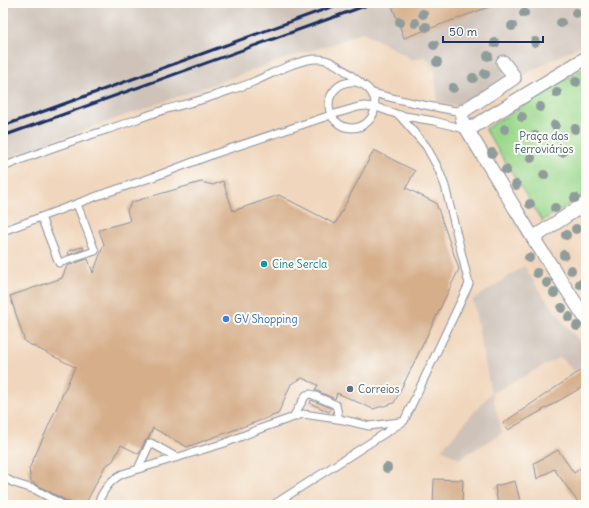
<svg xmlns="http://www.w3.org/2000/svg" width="589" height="508" font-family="Delius,sans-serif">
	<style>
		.built { fill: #f0d6bc }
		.industrial { fill: #cec2b9 }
		.green { fill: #9bd88d; stroke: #5b8476 }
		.building { fill: #d6ae8a }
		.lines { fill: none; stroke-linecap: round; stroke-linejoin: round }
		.lane-casing { stroke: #888e9c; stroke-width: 9 }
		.street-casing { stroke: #888e9c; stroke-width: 15 }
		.lane { stroke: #fff; stroke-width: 7 }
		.street { stroke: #fff; stroke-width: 13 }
		.rail { stroke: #1b2f5e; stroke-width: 3 }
		.tree { fill: #8f9c9c }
		.culture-dot { fill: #0f9aa8; stroke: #fdfcf7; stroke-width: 1.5 }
		.shop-dot { fill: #3f7fe0; stroke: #fdfcf7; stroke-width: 1.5 }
		.service-dot { fill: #5c6f8a; stroke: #fdfcf7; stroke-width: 1.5 }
		.labels { text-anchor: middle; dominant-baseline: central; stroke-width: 4; stroke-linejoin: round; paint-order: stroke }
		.park-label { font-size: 11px; fill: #3b596a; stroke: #fdfcf7 }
		.culture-label { font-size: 11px; fill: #0d838f; stroke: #fdfcf7; text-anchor: start }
		.shop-label { font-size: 11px; fill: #366cbe; stroke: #fdfcf7; text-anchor: start }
		.service-label { font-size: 11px; fill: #4e5e75; stroke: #fdfcf7; text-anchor: start }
	</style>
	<rect width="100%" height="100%" fill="#fdfcf7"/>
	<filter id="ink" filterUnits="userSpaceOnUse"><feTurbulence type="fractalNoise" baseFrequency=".025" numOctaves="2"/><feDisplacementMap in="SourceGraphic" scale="8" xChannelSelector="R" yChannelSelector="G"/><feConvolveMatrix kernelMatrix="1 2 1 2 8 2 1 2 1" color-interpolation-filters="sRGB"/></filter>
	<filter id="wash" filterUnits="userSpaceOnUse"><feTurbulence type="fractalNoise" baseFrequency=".012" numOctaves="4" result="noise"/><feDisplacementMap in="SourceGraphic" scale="16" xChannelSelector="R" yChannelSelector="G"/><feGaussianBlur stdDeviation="0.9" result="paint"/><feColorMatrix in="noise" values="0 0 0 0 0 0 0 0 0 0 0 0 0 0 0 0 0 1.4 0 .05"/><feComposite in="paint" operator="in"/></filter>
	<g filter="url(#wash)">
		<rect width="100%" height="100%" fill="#f5edda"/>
		<path class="built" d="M364 32 413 60 426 57 435 72 437 103 461 107 586 43V505H3V159L299 54 328 46Z"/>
		<path class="industrial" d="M3 3H586V43L461 107 437 103 435 72 426 57 413 60 363 32 328 46 299 54 3 159Z
			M524 266 541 293 586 350V363L574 371 560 357 492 393 502 433 459 459 442 449 491 393 473 300Z"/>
		<path class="green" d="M586 67V194L542 221 485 129Z"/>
		<g id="blocks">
			<path class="building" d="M391 3H497V4L404 38Z
				M374 150 415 171 406 188 436 203 459 269 411 369 394 403 373 409 337 393 335 399 315 390 318 385 302 378 291 384 278 414 187 447 153 428 148 439 145 441 139 454 121 445 113 461 105 466 87 501 73 504 31 482 29 469 75 367 25 342 10 296 62 278 67 266 88 259 93 273 104 244 99 230 130 221 127 210 132 202 201 182 213 185 223 181 233 211 279 195 335 224Z
				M83 247 84 249 69 255 68 251Z
				M586 367V385L508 430 503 423Z
				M311 400 331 408 329 412 310 403Z
				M558 450 574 473 586 464V505H580L554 469 537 479 534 463Z
				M434 479 463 480 462 505H433Z
				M515 481 521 505H498L495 486Z"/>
		</g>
	</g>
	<g filter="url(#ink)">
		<use href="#blocks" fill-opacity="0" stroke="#888e9c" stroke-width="1"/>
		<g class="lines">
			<defs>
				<path id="lane" d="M329 105a23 23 0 1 1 46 0a23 23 0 1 1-46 0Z
					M373 93C402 101 432 107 462 112
					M3 167C37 153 71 141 106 130 125 124 144 116 164 110 184 104 205 100 225 92 234 89 244 86 253 82 272 74 299 58 319 59 333 59 350 75 361 83
					M41 217 59 263 95 251 77 204
					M3 231 100 195 156 176 214 154 331 115 358 107 364 106 376 107 399 115 434 121 468 130
					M293 417 306 395 311 394 336 405 339 419
					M138 469 150 443H151L176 457
					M3 477 14 483 36 490 63 505
					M97 505C103 491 108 482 122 474L225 443 262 428 303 414 344 420 369 426 400 422
					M273 505 404 421 469 284 445 186 438 168 426 146 399 115"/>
				<path id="street" d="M503 62 513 75 514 78 462 112V118L465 126 533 238 586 319
					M468 130 586 58
					M533 238 586 203"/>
			</defs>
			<use href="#lane" class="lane-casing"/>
			<use href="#street" class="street-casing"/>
			<use href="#lane" class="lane"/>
			<use href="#street" class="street"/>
			<path class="rail" d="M3 126 342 3
				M3 136 373 3"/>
		</g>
		<g class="tree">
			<circle cx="524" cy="13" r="5"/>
			<circle cx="576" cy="13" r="5"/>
			<circle cx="423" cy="14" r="5"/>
			<circle cx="400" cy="22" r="5"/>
			<circle cx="415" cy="23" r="5"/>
			<circle cx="561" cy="23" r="5"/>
			<circle cx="512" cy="26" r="5"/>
			<circle cx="426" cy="27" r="5"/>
			<circle cx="535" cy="42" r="5"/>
			<circle cx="495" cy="43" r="5"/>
			<circle cx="434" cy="45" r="5"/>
			<circle cx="488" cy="56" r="5"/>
			<circle cx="437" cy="62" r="5"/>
			<circle cx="485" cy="74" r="5"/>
			<circle cx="473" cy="78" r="5"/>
			<circle cx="576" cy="82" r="5"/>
			<circle cx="453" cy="88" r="5"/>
			<circle cx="557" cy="93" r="5"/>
			<circle cx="540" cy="107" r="5"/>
			<circle cx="522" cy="117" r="5"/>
			<circle cx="555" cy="125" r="5"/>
			<circle cx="505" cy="129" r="5"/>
			<circle cx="575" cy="129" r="5"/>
			<circle cx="535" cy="136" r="5"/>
			<circle cx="562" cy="152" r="5"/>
			<circle cx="492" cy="153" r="5"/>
			<circle cx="531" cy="158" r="5"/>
			<circle cx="506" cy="170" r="5"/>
			<circle cx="544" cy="175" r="5"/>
			<circle cx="516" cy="185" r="5"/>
			<circle cx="575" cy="198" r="5"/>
			<circle cx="530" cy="204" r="5"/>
			<circle cx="555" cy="208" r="5"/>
			<circle cx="576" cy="229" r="5"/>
			<circle cx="566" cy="235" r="5"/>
			<circle cx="564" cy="255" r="5"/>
			<circle cx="529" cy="258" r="5"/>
			<circle cx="571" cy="270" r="5"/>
			<circle cx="537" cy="273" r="5"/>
			<circle cx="547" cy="283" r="5"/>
			<circle cx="580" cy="284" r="5"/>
			<circle cx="554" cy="293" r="5"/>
			<circle cx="562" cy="308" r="5"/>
			<circle cx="569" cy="317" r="5"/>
			<circle cx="577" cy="326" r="5"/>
			<circle cx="387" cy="468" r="5"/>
		</g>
	</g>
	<circle class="culture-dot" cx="264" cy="264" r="4"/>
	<circle class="shop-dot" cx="226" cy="319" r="4"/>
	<circle class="service-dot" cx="350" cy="389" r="4"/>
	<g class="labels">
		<g class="park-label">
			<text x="544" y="136">Praça dos<tspan x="544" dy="13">Ferroviários</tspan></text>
		</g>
		<g class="culture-label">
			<text x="272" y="264">Cine Sercla</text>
		</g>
		<g class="shop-label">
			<text x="234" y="319">GV Shopping</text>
		</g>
		<g class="service-label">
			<text x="358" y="389">Correios</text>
		</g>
	</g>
	<rect width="589" height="508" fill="none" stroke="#fdfcf7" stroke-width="16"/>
	<path d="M443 36v6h100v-6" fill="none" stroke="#1b2f5e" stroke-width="2"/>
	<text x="449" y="36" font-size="12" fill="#1b2f5e" stroke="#fdfcf7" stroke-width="3" paint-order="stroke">50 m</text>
</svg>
